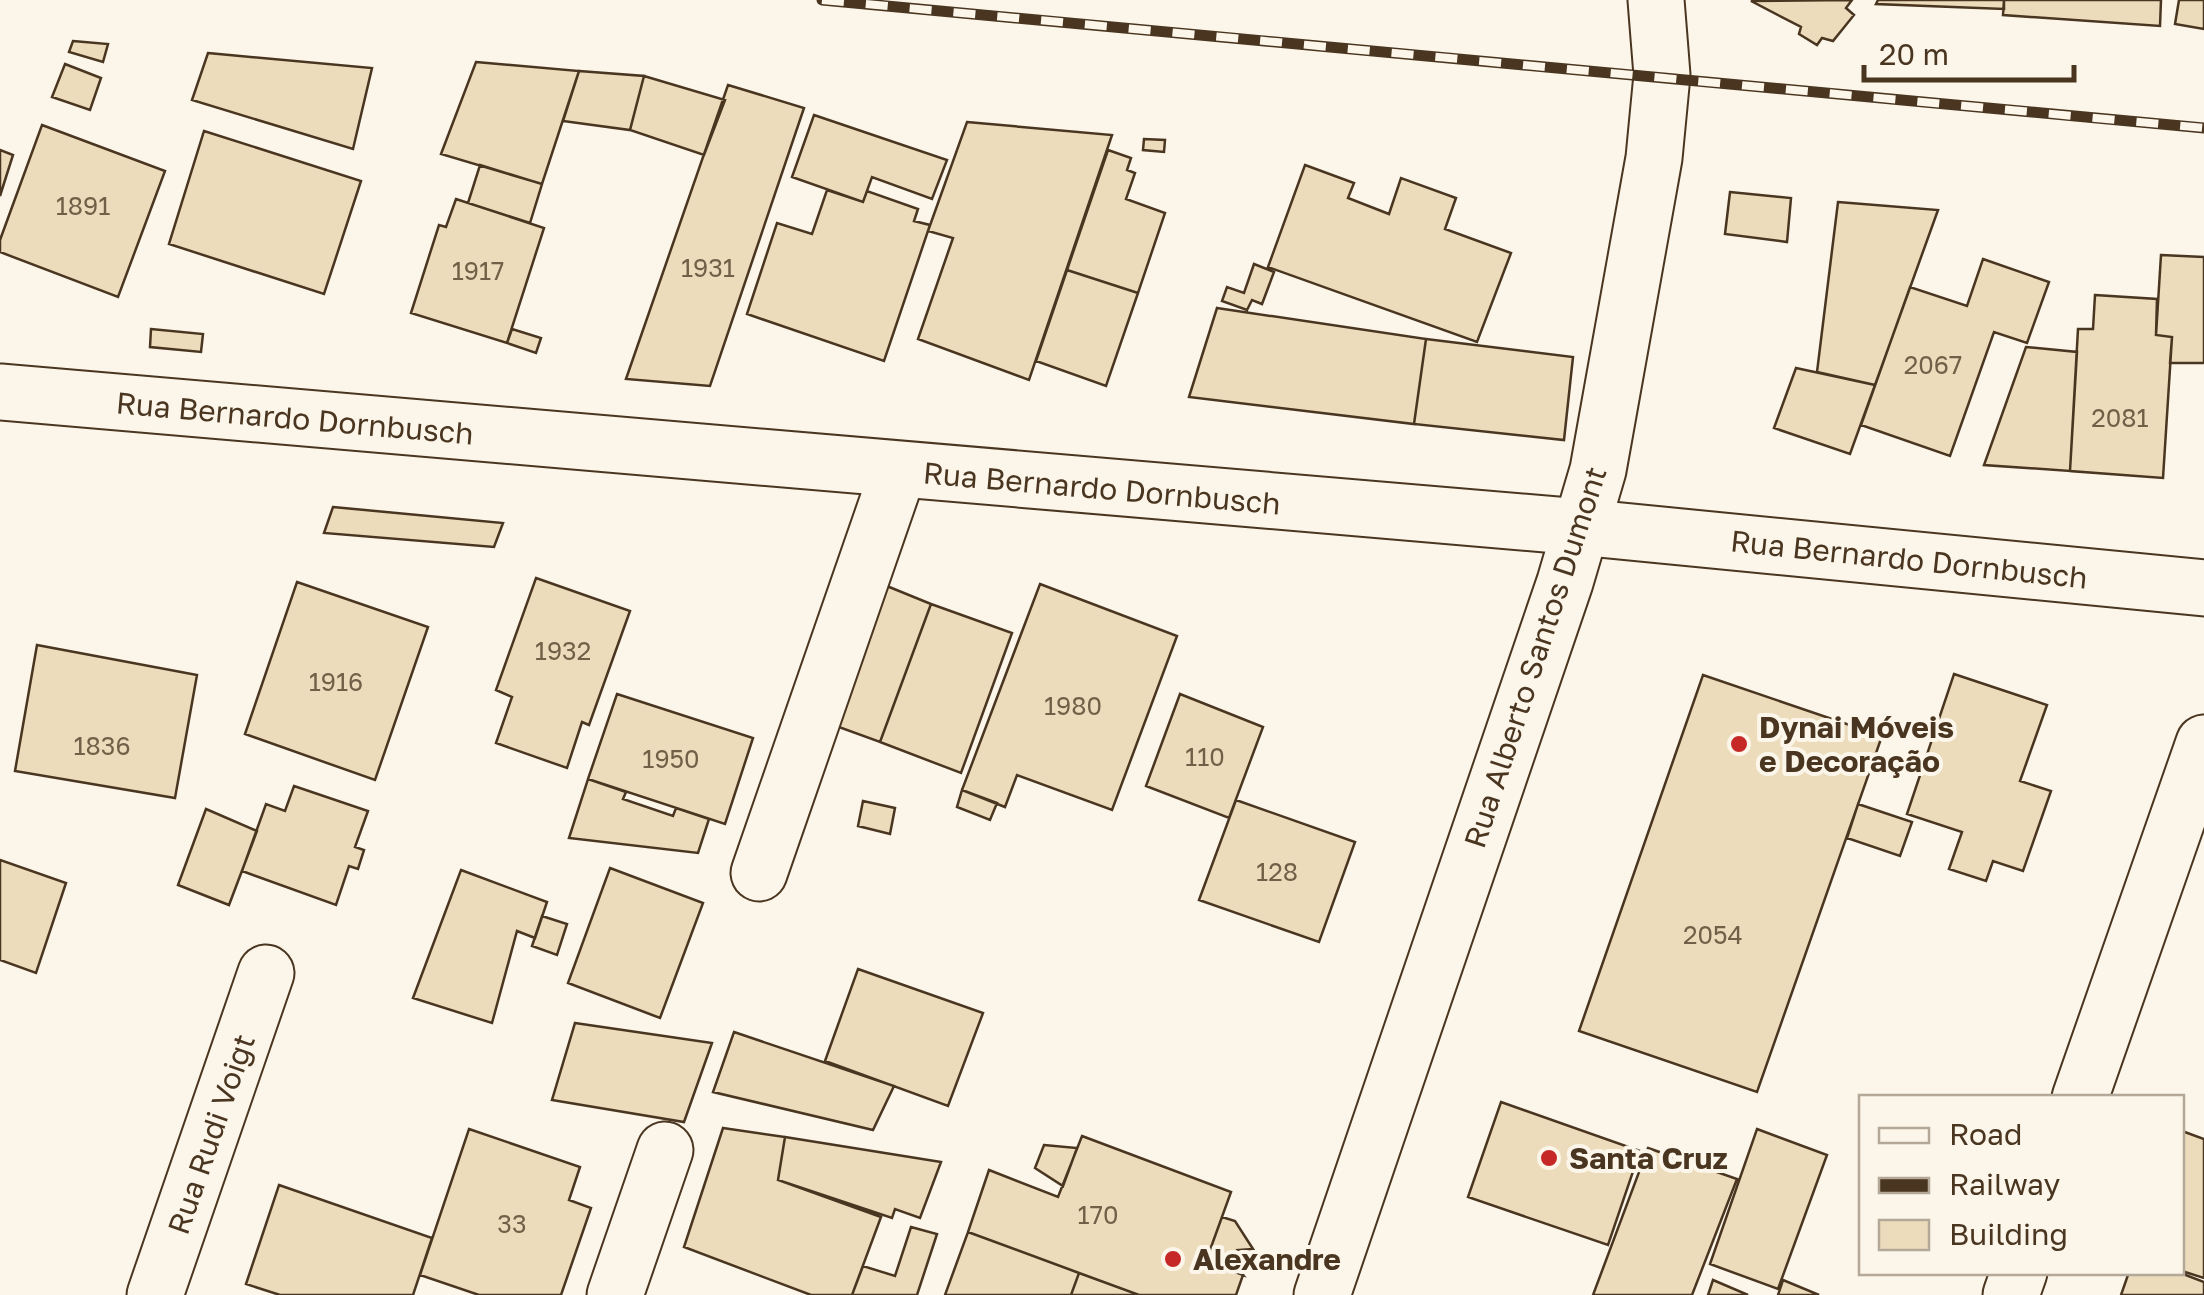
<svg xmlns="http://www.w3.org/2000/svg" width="2204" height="1295" font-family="'Golos Text',sans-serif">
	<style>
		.building { fill: #ecdcbc; stroke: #4a3520; stroke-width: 2.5 }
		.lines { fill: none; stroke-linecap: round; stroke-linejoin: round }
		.street-casing { stroke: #4a3520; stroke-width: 59 }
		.highway-casing { stroke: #4a3520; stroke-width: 59 }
		.street { stroke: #fbf6e9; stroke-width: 55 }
		.highway { stroke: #fbf6e9; stroke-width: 55 }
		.rail-casing { stroke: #4a3520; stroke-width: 11 }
		.rail { stroke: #fbf6e9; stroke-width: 8; stroke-dasharray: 22; stroke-linecap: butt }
		.poi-dot { fill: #c62828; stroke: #fbf6e9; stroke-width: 4 }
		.labels { text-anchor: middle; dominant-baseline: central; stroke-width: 8; stroke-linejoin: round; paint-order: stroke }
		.number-label { font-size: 25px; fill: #725f47 }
		.street-label { font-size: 30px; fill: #4a3520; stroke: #fbf6e9 }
		.poi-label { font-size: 30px; font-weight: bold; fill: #4a3520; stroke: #fbf6e9; text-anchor: start }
	</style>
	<rect width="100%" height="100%" fill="#fbf6e9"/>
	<path class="building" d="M1852 0 1846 8 1854 15 1833 41 1822 38 1817 45 1799 34 1801 27 1751 1Z
		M1878 0H2004V9L1876 4Z
		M2004 0H2161L2160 26 2003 15Z
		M2179 0H2204V29L2175 24Z
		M73 41 108 44 103 62 69 52Z
		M208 53 372 68 353 149 192 100Z
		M476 62 579 71 542 184 441 154Z
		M65 64 101 78 90 110 52 97Z
		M579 71 644 76 630 130 563 121Z
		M644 76 725 100 704 155 630 130Z
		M728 85 804 108 710 386 626 379Z
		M814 115 947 160 932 199 872 177 863 202 792 177Z
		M967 122 1112 135 1029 380 918 339 953 238 928 231Z
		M42 125 165 171 118 297 0 252V240Z
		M204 131 361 181 324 294 169 244Z
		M1144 139 1165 140 1164 152 1143 150Z
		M0 150 13 155 0 196Z
		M1108 150 1131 158 1127 170 1135 173 1126 199 1165 213 1138 293 1067 270Z
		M480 165 542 184 530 223 468 203Z
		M1305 165 1354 183 1348 198 1389 214 1401 178 1456 198 1445 229 1511 253 1477 342 1268 267Z
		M827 190 863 202 867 191 918 209 914 221 930 225 884 361 747 314 777 223 812 234Z
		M1730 192 1791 198 1787 242 1725 234Z
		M456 199 544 228 507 343 411 313 439 225 446 227Z
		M1838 202 1938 210 1875 385 1817 372Z
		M2161 255 2204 257V363H2170L2172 337 2156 335Z
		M1983 259 2049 282 2027 343 1994 332 1950 456 1861 425 1910 287 1967 306Z
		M1254 264 1274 272 1262 304 1252 300 1247 310 1222 301 1227 287 1244 293Z
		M1067 270 1138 293 1106 386 1036 361Z
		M2095 295 2157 299 2156 335 2172 337 2163 478 2070 471 2078 329H2093Z
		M1217 308 1426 339 1414 424 1189 397Z
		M151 329 203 334 201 352 150 347Z
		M512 329 541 338 536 353 507 343Z
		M1426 339 1573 357 1564 440 1414 424Z
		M2026 347 2077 352 2070 471 1984 465Z
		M1796 368 1875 385 1850 454 1774 428Z
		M333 507 503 523 494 547 324 533Z
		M536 578 630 611 589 725 582 722 567 768 496 743 512 697 496 690Z
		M297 582 428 627 375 780 245 734Z
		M877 582 931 604 880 742 825 722Z
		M1040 584 1177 636 1112 810 1017 775 1005 807 962 790Z
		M931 604 1012 633 961 773 880 742Z
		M37 645 197 675 175 798 15 771Z
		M1954 674 2047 705 2020 781 2051 791 2023 871 1993 861 1986 881 1949 869 1962 832 1907 814Z
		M1703 675 1882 736 1757 1092 1579 1031Z
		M617 694 753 738 725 824 588 779Z
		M1180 694 1263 727 1229 818 1146 786Z
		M588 779 626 792 623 799 673 816 676 808 709 819 698 853 569 838Z
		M294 786 368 811 355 847 364 850 358 869 349 866 336 905 242 871 266 804 285 811Z
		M962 790 997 803 990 820 957 807Z
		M1236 800 1355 842 1319 942 1199 900Z
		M863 801 895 808 890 834 858 826Z
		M1858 804 1912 822 1900 856 1847 838Z
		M206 809 257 831 229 905 178 885Z
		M0 860 66 883 36 973 0 960Z
		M610 868 703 903 660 1018 568 983Z
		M461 870 547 902 535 938 517 931 492 1023 413 998Z
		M542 916 567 924 557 955 532 946Z
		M858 969 983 1013 948 1106 825 1061Z
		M575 1023 712 1043 684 1122 552 1100Z
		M734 1032 894 1086 873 1130 713 1092Z
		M1501 1102 1640 1151 1608 1245 1468 1197Z
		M723 1128 785 1137 778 1180 881 1217 852 1295H811L684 1247Z
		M469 1129 580 1167 569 1200 591 1208 561 1295H479L420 1275Z
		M1757 1129 1827 1155 1778 1289 1710 1264Z
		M2182 1131 2204 1139V1278L2182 1271Z
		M1082 1136 1231 1192 1206 1261 1243 1275 1236 1295H1139L968 1232 989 1170 1058 1197Z
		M785 1137 941 1162 920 1218 895 1209 892 1218 778 1180Z
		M1044 1145 1077 1148 1063 1186 1035 1168Z
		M1648 1148 1737 1179 1692 1295H1593Z
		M279 1185 432 1238 413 1295H280L246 1284Z
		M1222 1217 1235 1221 1253 1249 1238 1250 1249 1262 1231 1260 1243 1275 1206 1261Z
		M911 1227 937 1234 917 1295H852L863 1266 895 1276Z
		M968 1232 1079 1273 1071 1295H945Z
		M2129 1272H2178L2204 1282V1295H2121Z
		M1079 1273 1139 1295H1071Z
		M1713 1280 1748 1295H1708Z
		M1783 1280 1819 1295H1778Z"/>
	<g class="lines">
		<defs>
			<path id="street" d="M759 873 898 472
				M2080 1098 2204 743
				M155 1295 266 973
				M615 1295 665 1150
				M1322 1295 1565 582 1598 470 1654 158 1662 75 1656 0
				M2011 1295 2019 1272"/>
			<path id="highway" d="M0 392 1580 527 2204 588"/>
		</defs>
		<use href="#street" class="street-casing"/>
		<use href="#highway" class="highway-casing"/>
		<use href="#street" class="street"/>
		<use href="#highway" class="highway"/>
		<defs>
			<path id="rail" d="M822 0 2204 128"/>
		</defs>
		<use href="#rail" class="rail-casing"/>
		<use href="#rail" class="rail"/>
	</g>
	<g class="poi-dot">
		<circle cx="1739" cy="744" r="10"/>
		<circle cx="1549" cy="1158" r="10"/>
		<circle cx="1173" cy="1259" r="10"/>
	</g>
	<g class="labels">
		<g class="number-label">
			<text x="83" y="205">1891</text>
			<text x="708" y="267">1931</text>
			<text x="478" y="270">1917</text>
			<text x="1933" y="364">2067</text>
			<text x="2120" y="417">2081</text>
			<text x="563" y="650">1932</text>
			<text x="336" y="681">1916</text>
			<text x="1073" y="705">1980</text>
			<text x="102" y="745">1836</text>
			<text x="1205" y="756">110</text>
			<text x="671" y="758">1950</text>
			<text x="1277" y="871">128</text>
			<text x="1713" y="934">2054</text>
			<text x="1098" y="1214">170</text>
			<text x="512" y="1223">33</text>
		</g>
		<g class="street-label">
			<text transform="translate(295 418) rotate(5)">Rua Bernardo Dornbusch</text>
			<text transform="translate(1102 488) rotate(5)">Rua Bernardo Dornbusch</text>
			<text transform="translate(1909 559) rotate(6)">Rua Bernardo Dornbusch</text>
			<text transform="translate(1535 657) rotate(-72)">Rua Alberto Santos Dumont</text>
			<text transform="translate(211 1134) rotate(-71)">Rua Rudi Voigt</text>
		</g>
		<g class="poi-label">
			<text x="1759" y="727">Dynai Móveis<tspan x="1759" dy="34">e Decoração</tspan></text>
			<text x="1569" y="1158">Santa Cruz</text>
			<text x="1193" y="1259">Alexandre</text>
		</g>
	</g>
	<rect x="1859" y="1095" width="325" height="180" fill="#fbf6e9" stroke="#b4a999" stroke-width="2.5"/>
	<rect x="1879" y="1128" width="50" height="15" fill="#fbf6e9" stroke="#b4a999" stroke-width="2.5"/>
	<text x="1949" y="1145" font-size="30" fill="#4a3520">Road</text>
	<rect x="1879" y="1178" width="50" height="15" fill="#4a3520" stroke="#b4a999" stroke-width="2.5"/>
	<text x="1949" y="1195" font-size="30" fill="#4a3520">Railway</text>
	<rect x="1879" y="1220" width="50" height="30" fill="#ecdcbc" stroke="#b4a999" stroke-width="2.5"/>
	<text x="1949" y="1245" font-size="30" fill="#4a3520">Building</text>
	<path d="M1864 65v15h210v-15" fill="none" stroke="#4a3520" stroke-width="5"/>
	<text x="1879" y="65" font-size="30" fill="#4a3520" stroke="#fbf6e9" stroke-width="8" paint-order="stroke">20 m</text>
</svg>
